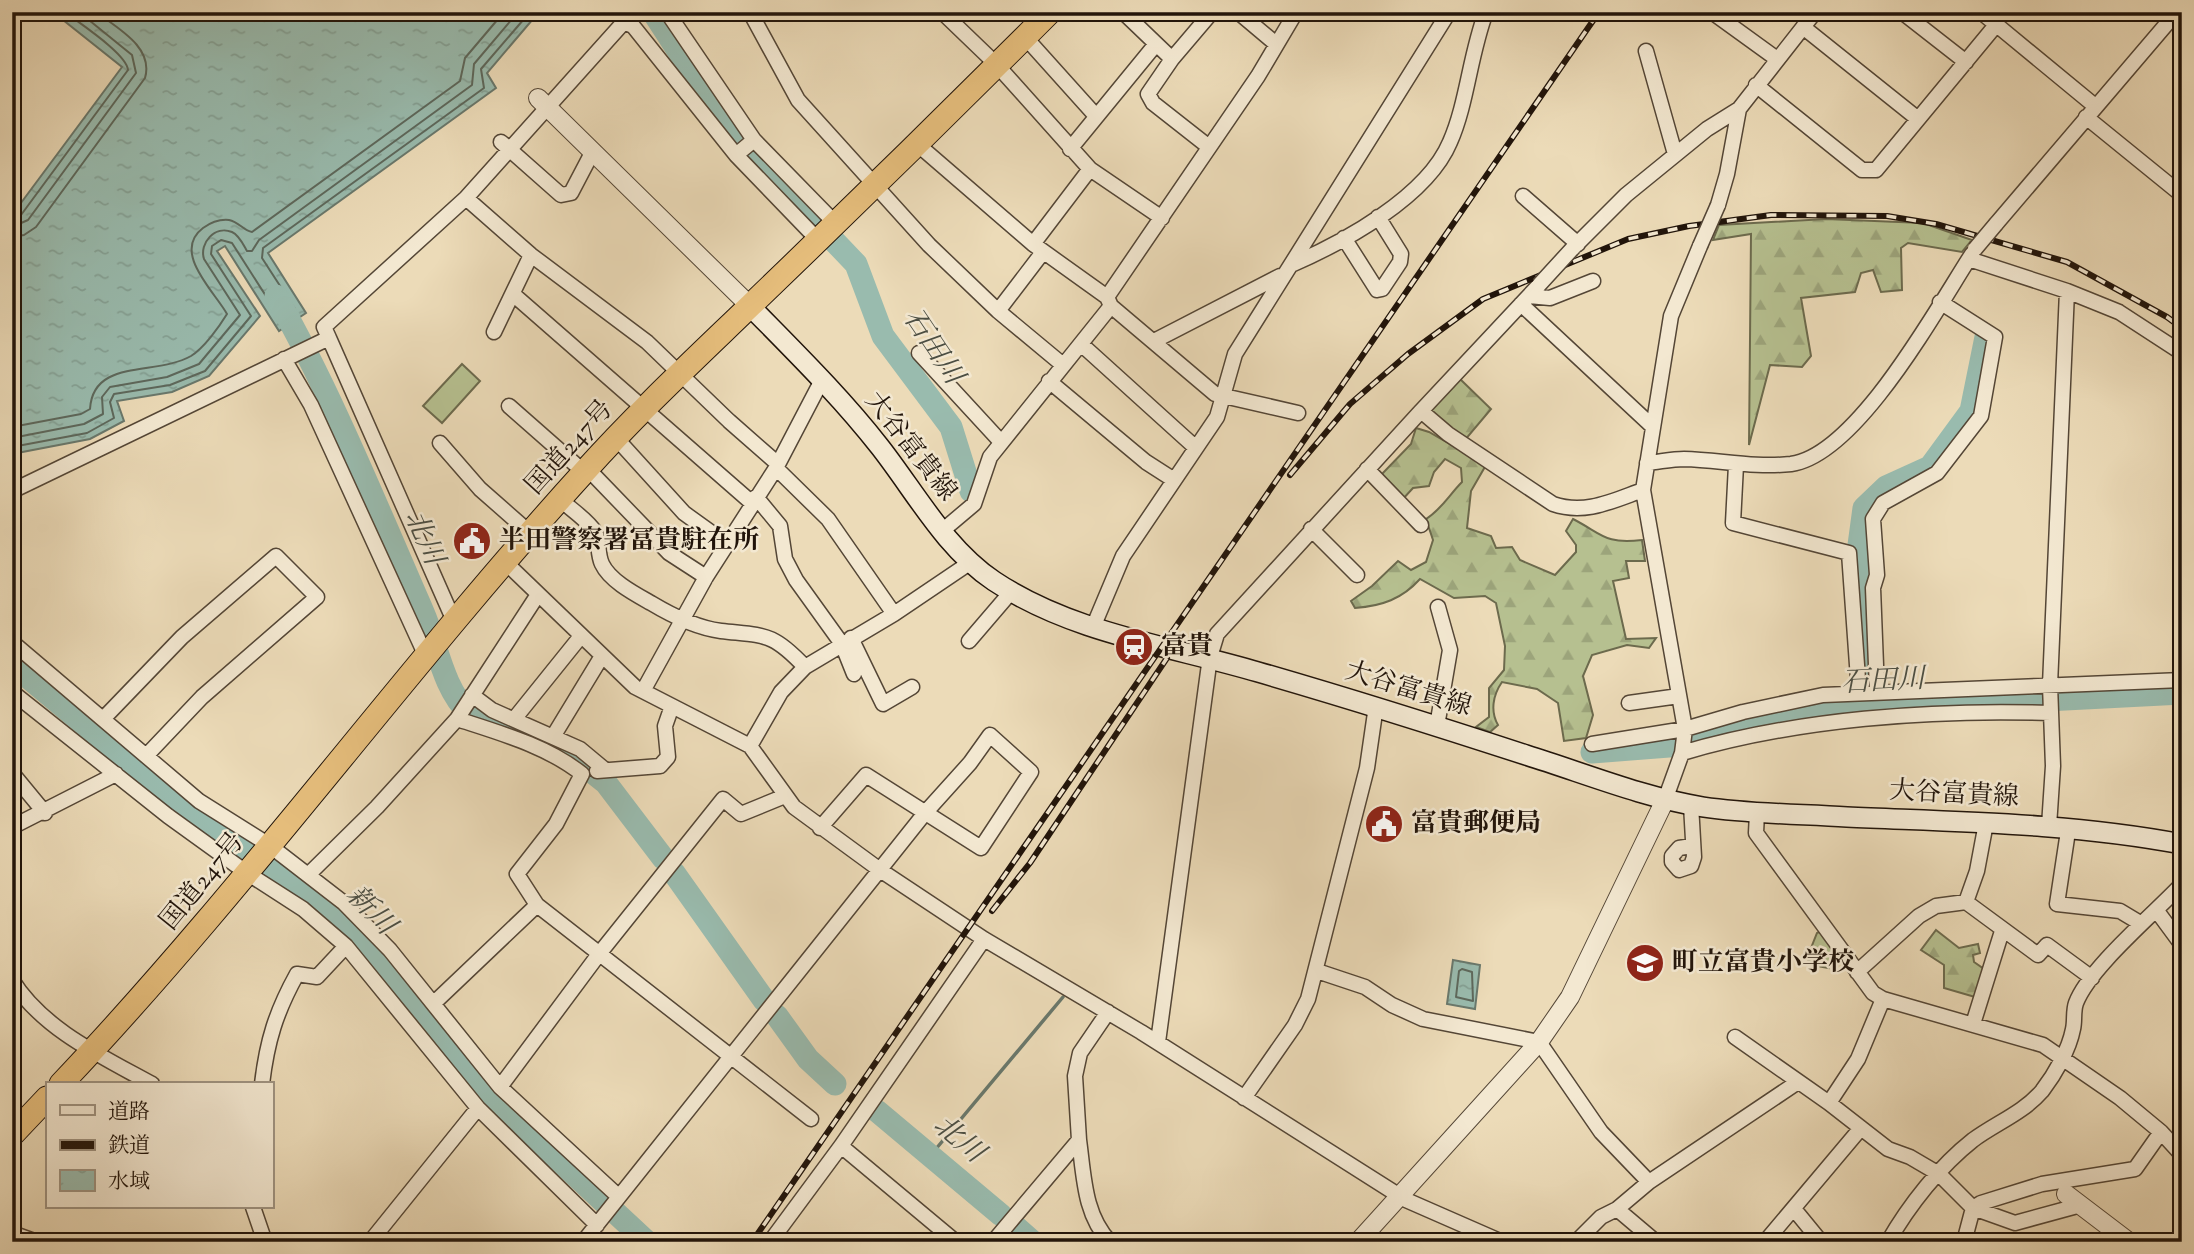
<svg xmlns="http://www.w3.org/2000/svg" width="2194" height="1254" font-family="'Sorts Mill Goudy','Noto Serif JP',serif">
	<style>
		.forest { fill: url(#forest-firs); stroke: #6c6a4d; stroke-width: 2 }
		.park { fill: #b6c090; stroke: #6c6a4d; stroke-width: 2 }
		.water { fill: url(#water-ripples); stroke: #69786c; stroke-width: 2 }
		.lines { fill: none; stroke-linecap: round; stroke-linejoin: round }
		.shore { stroke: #5d685c; stroke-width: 2 }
		.stream { stroke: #69786c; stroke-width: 3.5 }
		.river { stroke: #99bbae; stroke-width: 23 }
		.minor-casing { stroke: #544636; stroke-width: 17 }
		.tertiary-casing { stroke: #544636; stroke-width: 20 }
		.secondary-casing { stroke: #21140a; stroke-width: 22 }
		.trunk-casing { stroke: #21140a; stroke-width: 25 }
		.minor { stroke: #f3e8d1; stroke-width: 14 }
		.tertiary { stroke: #f3e8d1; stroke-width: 18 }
		.secondary { stroke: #f3e8d1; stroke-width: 19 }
		.trunk { stroke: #e6be7c; stroke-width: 23 }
		.rail-casing { stroke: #21140a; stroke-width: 6 }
		.rail { stroke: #f3e8d1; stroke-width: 3.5; stroke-dasharray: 10; stroke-linecap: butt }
		.minor-bridge-casing { stroke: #544636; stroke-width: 17; stroke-linecap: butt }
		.minor-bridge { stroke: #f3e8d1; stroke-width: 14 }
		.labels { text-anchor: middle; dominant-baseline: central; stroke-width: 5; stroke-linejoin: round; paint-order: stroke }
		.street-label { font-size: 26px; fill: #21140a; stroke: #f3e8d1 }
		.poi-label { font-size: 26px; font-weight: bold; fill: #21140a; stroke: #f3e8d1; text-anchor: start }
		.water-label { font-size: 28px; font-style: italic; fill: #4b4e43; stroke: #f3e8d1 }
	</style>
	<defs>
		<pattern id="forest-firs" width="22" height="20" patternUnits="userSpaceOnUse" patternTransform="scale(1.75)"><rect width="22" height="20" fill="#b6c090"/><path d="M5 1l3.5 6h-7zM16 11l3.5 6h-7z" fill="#9ca47b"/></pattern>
		<pattern id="water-ripples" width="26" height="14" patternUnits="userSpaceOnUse" patternTransform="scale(1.75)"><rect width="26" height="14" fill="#99bbae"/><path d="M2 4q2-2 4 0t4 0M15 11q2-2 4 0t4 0" fill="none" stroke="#84a094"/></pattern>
	</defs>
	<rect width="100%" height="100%" fill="#ecdbb8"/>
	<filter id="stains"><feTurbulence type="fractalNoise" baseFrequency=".00286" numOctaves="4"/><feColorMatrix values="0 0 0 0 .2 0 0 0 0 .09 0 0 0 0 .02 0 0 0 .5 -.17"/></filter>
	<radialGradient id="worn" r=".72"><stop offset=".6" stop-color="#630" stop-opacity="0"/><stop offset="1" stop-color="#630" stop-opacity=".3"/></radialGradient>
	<path class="forest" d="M1826 219 1923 223 1972 240 1962 252 1908 243 1901 248 1902 290 1881 292 1873 270 1861 273 1855 292 1801 298 1811 356 1802 367 1770 365 1749 445 1751 234 1713 240 1719 225Z
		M1459 378 1491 409 1465 440 1427 411Z
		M1416 428 1429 432 1486 465 1471 491 1467 528 1491 536 1496 548 1512 547 1520 560 1555 575 1576 552V545L1566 531 1573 519C1604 535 1604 544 1642 540L1645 561H1626L1629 578 1613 581 1626 639 1656 638 1649 648 1627 645 1592 655 1583 676 1593 715 1586 738 1564 741 1558 703 1537 689 1502 682C1493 695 1490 711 1498 725L1490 732 1476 727 1489 717V688L1504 670 1505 646 1496 603 1485 596 1454 598 1420 579C1402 599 1382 606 1355 608L1351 601 1372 586 1398 561 1411 570 1426 562 1433 540 1426 519C1442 509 1449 495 1462 482L1461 468 1445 459 1434 472 1429 486 1413 488 1402 500 1380 476 1411 444Z
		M1823 930 1836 949 1829 968 1812 965 1807 958 1817 933Z
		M1936 930 1959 948 1978 944 1980 953 1973 955 1974 962 1984 969 1975 997 1944 988V965L1921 950Z"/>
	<path class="park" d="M462 364 480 381 442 423 423 406Z"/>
	<path class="water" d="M53 12H539L487 73 496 88 268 253 306 313 279 331 225 246 217 251 260 316 209 376 172 392 117 401 124 421 90 439 12 454V215L122 67Z
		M1453 960 1480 965 1475 1009 1447 1004Z"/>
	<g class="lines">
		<path class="shore" d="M12 218 21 215 128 70C127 54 79 23 65 12
			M12 227 28 220 136 73 132 55 79 12
			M12 237 24 235 36 227 145 78C154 47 117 28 96 12
			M12 427 81 414 90 409C93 358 156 376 191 356 204 348 219 327 227 314 215 292 171 252 203 228 210 223 219 219 229 220 239 222 244 231 252 232L460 81 465 58 504 12
			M12 438 84 424 103 414 102 397 110 387 167 377 199 364 240 315 204 259C199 243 215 225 232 232 239 235 243 244 247 251H252L259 240 472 85 474 64 518 12
			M12 447 87 433 114 418 110 402 114 394 170 385 205 371 251 316 211 254 212 246 221 240 232 243 280 318 294 313 295 309 262 258 263 248 484 88 481 69 530 12
			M1462 969 1472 972 1473 1001 1456 997 1459 971Z"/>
		<path class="stream" d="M930 1156 1063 997"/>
		<path class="river" d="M653 12 708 97 744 143
			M749 150 814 220
			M834 241 856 264 883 336 951 427 971 491
			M276 296C333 397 376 505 423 612 437 644 443 689 469 713L567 752 606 783 663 858
			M12 664 146 776 222 835 327 906 400 985 491 1097 647 1242
			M1869 685 1859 545 1864 508 1886 487 1930 467 1971 411 1986 337
			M1592 752 1669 746 1786 718 1868 709 2182 693
			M674 873 764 1000
			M777 1016 808 1059 835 1084
			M877 1111 1001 1215
			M1016 1227 1033 1242"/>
		<defs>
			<path id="minor" d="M667 12 754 140 835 223
				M750 12 798 100 929 245 998 311 1063 365
				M942 12 996 64 1090 169 1162 218
				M1123 12 1172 59 1148 94 1153 103 1209 147
				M1238 12 1276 44
				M1712 12 1777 59
				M1902 12 1966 62
				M1981 12 2095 106
				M1803 27 1918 119
				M1025 37 1096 116
				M1646 51 1675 154
				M1172 59 1212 12
				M1756 85 1862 170H1876L1996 25
				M2086 117 2182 195
				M501 142 561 195 571 193 593 151
				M916 143 1033 244 1107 297 1111 306 1215 394 1298 413
				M1070 149 1156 44
				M736 155 818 240
				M1523 196 1578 244
				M466 198 531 255 647 342 729 421 778 464
				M1718 205 1727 174 1739 109
				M1996 224 2176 13
				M1344 238 1377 290 1382 289 1400 262 1401 254 1378 217
				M1033 244 1090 169
				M1572 249 1626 195 1707 129 1739 109 1815 12
				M1969 259 2067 291 2050 685 2053 766 2049 826
				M1291 265C1344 242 1427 197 1450 142 1467 104 1470 54 1486 12
				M2067 291 2119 312 2182 353
				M514 295 752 503
				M1529 296 1550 298 1593 281
				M1107 297 1258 76 1296 12
				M1521 304 1653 427
				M998 311 1043 252
				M494 332 531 255
				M329 338 454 621
				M1154 341 1280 276
				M1081 344 1196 448
				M919 353 1001 442
				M284 359 311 405 425 654
				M1049 381 1146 462 1174 480
				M509 406 584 472
				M1421 411 1539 285
				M616 438 684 513 727 544
				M440 443 480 489 530 533
				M1647 463C1659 462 1672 459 1684 459 1720 460 1754 468 1791 464 1857 455 1937 308 1972 254
				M1736 465 1733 523 1849 553 1859 693
				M587 468 669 553 706 577
				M776 468 828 519 894 614
				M1367 469 1421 525
				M12 491 329 338 324 327 466 198 624 22 633 26 736 155 754 140
				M756 497 780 526 785 559 796 580 842 644 854 674
				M560 499C570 509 588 520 595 532 600 541 597 554 602 564 610 581 635 594 651 603 671 615 698 628 721 631 765 636 772 632 805 667
				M1311 529 1357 575
				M942 531 974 504 990 457 1111 306
				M505 562 635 687 750 746 794 807 880 870 984 939 1141 1032 1406 1200 1502 1242
				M1094 625 1123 556 1217 417 1235 354 1449 12
				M851 638 883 704 912 687
				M969 641 1011 592
				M12 642 199 801 269 845 344 903 390 950 500 1087 618 1196
				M643 691 706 577 776 468 822 380
				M1877 691 1873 588 1877 575 1873 519 1883 503 1937 473 1981 416 1995 337 1940 302
				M12 692 168 816 247 873 303 909 346 946 478 1108 597 1225
				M472 695 492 710 580 749 604 769
				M1629 703 1679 696
				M515 718 581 636
				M103 719 182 637 276 556 317 597 202 697 146 756
				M457 719C500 733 547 746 582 774
				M1437 726 1450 650 1438 607
				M554 735 602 656
				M1592 744 1685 729 1743 712 1823 695 2182 680
				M750 746 781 692 805 667 894 614 971 562
				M1682 753C1796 719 1932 709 2051 713
				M597 771 660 766 668 757 665 726 672 706
				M12 773 45 813
				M582 774 556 824 517 874 537 905 811 1119
				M1665 800 1682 753 1685 729 1643 490 1671 316 1700 246
				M1691 805 1694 857 1691 866 1679 870 1672 862V856L1679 848 1692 846
				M1757 813 1756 833 1873 993 1883 999 2043 1045 2120 1098 2161 1132 2182 1155
				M12 827 116 774
				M2067 838 2057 904 2120 911 2140 923
				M309 874 377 807 457 719 537 596
				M1966 902 1977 871 1986 823
				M2157 911 2182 945
				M1317 971 1365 987 1392 1005 1423 1019 1539 1042 1601 1132 1649 1182
				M1857 972 1919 916 1936 906 1966 902 2038 955 2047 945 2092 978
				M12 980C42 1029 103 1057 152 1084
				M434 1003 537 905
				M1973 1024 2002 931
				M1735 1037 1829 1103 1888 1149 1910 1157 1939 1174 1973 1208 2015 1223 2081 1205
				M1158 1042 1210 657 1217 634 1421 411 1448 434 1553 504C1585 515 1612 501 1643 490
				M262 1084C267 1041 276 1012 297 974L317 977 346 946
				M500 1087 599 954 723 799 741 814 785 796
				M1244 1098 1295 1025 1308 999 1367 768 1376 706
				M1829 1103 1858 1059 1883 999
				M1079 1140C1084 1176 1084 1215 1110 1242
				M841 1146 956 1242
				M253 1207 265 1242
				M1617 1209 1656 1242
				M1794 1209 1821 1242
				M12 1233 37 1242
				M370 1242 478 1108
				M583 1242 925 813 970 763 990 735 1031 772 981 848 866 775 820 828
				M770 1242 841 1146 984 939
				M993 1242 1079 1140 1075 1076 1080 1053 1108 1012
				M1576 1242 1601 1217 1617 1209 1649 1182 1798 1082
				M1765 1242 1861 1128
				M1888 1242C1909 1205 1940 1166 1973 1140 1996 1123 2023 1113 2042 1091 2055 1074 2069 1050 2073 1029 2075 1021 2073 1011 2076 1003 2089 968 2155 913 2182 884
				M1964 1242 1973 1208 1981 1203 2042 1184 2135 1169 2161 1132
				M2107 1242 2113 1229"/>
			<path id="tertiary" d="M538 98 750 306
				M2066 1194 2129 1242
				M1358 1242 1539 1042 1570 997 1665 800"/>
			<path id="secondary" d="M750 306C795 352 841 397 880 447 916 493 945 548 994 581 1072 633 1170 646 1258 672 1348 698 1437 726 1526 755 1584 773 1642 797 1703 807 1750 814 1799 814 1847 817 1959 822 2071 823 2182 844"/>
			<path id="trunk" d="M61 1084C246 889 404 670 585 471 637 413 695 359 751 305 851 209 951 111 1050 12
				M12 1135 47 1098"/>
		</defs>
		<use href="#minor" class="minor-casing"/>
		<use href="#tertiary" class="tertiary-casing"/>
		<use href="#secondary" class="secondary-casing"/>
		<use href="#trunk" class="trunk-casing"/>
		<use href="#minor" class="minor"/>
		<use href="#tertiary" class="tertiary"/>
		<use href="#secondary" class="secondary"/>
		<use href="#trunk" class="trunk"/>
		<defs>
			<path id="rail" d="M1290 475 1350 404 1408 354 1483 299 1628 239 1689 226 1771 215 1887 216 1936 224 2067 262 2167 317 2182 328
				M992 911 1030 863 1167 658
				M752 1242 1599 12"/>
		</defs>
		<use href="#rail" class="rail-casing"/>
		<use href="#rail" class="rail"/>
		<defs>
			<path id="minor-bridge" d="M1700 246 1718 205
				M1975 249 1996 224
				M1539 285 1572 249"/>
		</defs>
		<use href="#minor-bridge" class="minor-bridge-casing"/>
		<use href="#minor-bridge" class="minor-bridge"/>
	</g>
	<defs>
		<symbol id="civic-disc" viewBox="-11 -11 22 22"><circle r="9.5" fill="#8f2418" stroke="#f3e8d1"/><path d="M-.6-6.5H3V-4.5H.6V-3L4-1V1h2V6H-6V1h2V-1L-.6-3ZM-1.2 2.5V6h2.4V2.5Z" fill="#fff"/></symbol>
		<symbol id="station-disc" viewBox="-11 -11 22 22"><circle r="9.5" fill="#8f2418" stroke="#f3e8d1"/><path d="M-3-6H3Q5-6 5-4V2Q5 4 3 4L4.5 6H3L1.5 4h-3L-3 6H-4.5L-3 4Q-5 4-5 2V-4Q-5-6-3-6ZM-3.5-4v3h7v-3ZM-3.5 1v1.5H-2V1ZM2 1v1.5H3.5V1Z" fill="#fff"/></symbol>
		<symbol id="school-disc" viewBox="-11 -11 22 22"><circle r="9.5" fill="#8f2418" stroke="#f3e8d1"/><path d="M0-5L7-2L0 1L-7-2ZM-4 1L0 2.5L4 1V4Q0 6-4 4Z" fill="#fff"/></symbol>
	</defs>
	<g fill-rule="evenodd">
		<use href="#civic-disc" x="450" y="519" width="44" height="44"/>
		<use href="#station-disc" x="1112" y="625" width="44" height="44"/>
		<use href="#civic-disc" x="1362" y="802" width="44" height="44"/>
		<use href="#school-disc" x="1623" y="941" width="44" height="44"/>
	</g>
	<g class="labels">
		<g class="street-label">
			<text transform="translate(910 447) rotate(52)">大谷富貴線</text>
			<text transform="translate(570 448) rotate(-48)">国道247号</text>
			<text transform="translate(1408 690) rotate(17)">大谷富貴線</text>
			<text transform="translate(1954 795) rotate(3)">大谷富貴線</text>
			<text transform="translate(203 882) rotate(-51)">国道247号</text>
		</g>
		<g class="poi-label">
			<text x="499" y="541">半田警察署冨貴駐在所</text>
			<text x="1161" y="647">富貴</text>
			<text x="1411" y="824">富貴郵便局</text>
			<text x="1672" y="963">町立富貴小学校</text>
		</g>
		<g class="water-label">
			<text transform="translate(932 347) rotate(56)">石田川</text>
			<text transform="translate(423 538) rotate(66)">北川</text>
			<text transform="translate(1883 682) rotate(-3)">石田川</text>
			<text transform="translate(370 911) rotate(46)">新川</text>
			<text transform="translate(958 1140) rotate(40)">北川</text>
		</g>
	</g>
	<rect width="2194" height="1254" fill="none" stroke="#ecdbb8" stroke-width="42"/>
	<rect x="14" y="14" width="2166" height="1226" fill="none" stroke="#21140a" stroke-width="3.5"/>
	<rect x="21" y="21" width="2152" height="1212" fill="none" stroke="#21140a" stroke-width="2"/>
	<rect x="46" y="1082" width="228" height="126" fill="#f3e8d1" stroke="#9f9381" stroke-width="2"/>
	<rect x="60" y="1105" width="35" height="10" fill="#f3e8d1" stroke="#9f9381" stroke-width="2"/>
	<text x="108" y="1118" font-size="21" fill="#21140a">道路</text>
	<rect x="60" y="1140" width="35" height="10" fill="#21140a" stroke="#9f9381" stroke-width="2"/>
	<text x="108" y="1152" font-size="21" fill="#21140a">鉄道</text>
	<rect x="60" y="1170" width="35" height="21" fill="url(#water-ripples)" stroke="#9f9381" stroke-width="2"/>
	<text x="108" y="1188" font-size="21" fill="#21140a">水域</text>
	<rect width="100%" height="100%" filter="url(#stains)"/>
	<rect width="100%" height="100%" fill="url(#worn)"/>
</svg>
